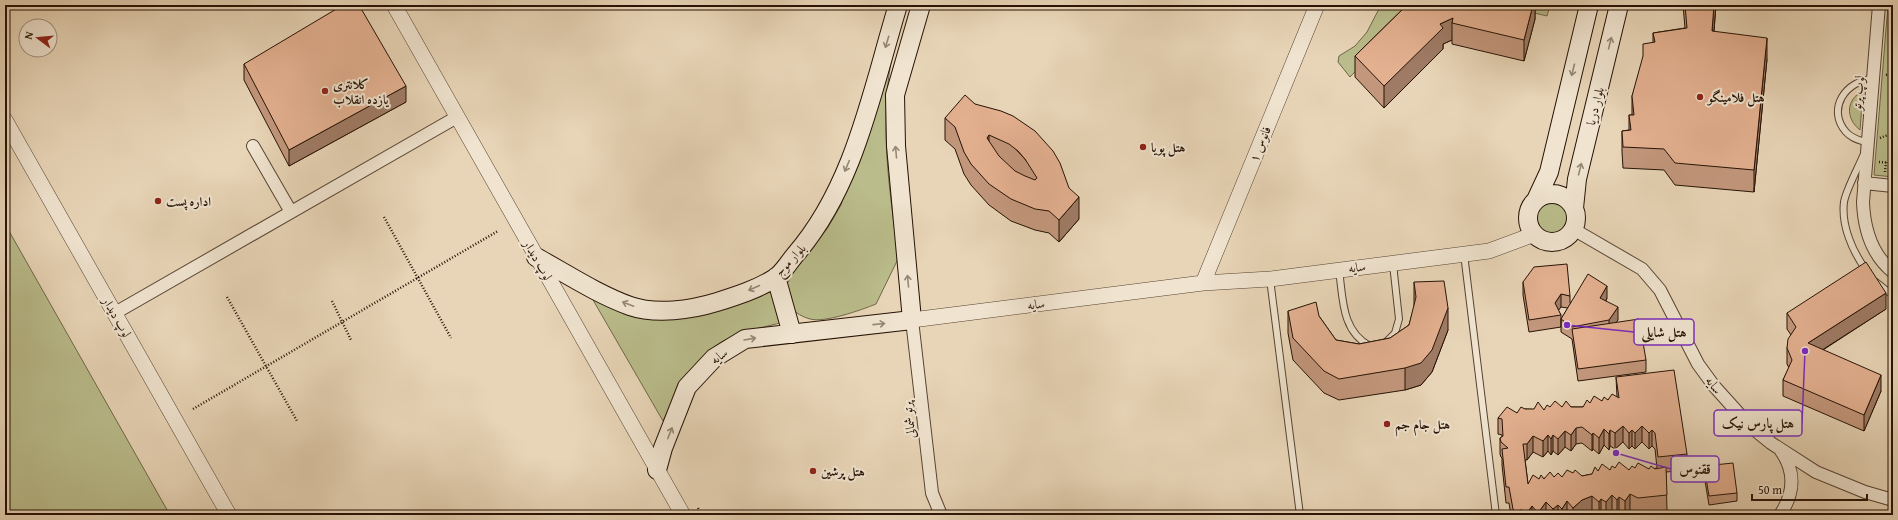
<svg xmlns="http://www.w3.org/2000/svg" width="1898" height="520" font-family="'Gentium Book Plus',Amiri,serif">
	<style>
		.green { fill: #babc8b; stroke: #706748 }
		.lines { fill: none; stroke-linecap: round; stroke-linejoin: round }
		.service-casing { stroke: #564332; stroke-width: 8 }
		.minor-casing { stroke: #564332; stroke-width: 14 }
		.tertiary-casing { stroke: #564332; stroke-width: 16 }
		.secondary-casing { stroke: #261205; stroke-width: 20 }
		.path { stroke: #261205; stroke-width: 2.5; stroke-dasharray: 1 2; stroke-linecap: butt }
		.service { stroke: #f0e4d0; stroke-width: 6 }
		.minor { stroke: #f0e4d0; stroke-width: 12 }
		.tertiary { stroke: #f0e4d0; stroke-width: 15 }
		.secondary { stroke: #f0e4d0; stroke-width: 18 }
		.wall { fill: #c3977c; stroke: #261205; fill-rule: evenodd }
		.shaded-wall { fill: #9f7b65; stroke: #261205 }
		.building { fill: #e3b090; stroke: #261205; fill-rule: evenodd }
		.oneway { stroke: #958675 }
		.poi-dot { fill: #8f2418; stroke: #f0e4d0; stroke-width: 1.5 }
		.labels { text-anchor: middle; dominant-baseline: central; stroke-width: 4; stroke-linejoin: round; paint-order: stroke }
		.poi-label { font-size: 13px; font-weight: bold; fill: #261205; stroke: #f0e4d0; text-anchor: start }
		.street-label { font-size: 13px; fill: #261205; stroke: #f0e4d0 }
		.leader { fill: none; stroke: #7b2cbf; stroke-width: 1.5 }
		.callout-dot { fill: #7b2cbf; stroke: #f0e4d0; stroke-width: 1.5 }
		.callout { fill: #f0e4d0; stroke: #7b2cbf; stroke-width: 1.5 }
		.callout-label { font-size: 14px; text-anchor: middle; font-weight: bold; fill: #261205 }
	</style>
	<rect width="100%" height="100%" fill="#e8d5b7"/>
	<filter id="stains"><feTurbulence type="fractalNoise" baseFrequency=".005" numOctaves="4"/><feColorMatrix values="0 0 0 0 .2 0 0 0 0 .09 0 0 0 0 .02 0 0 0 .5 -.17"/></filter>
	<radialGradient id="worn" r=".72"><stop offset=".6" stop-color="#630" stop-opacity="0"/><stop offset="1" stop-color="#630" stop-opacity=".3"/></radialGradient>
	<path class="green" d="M1381 5H1401L1404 21 1350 77 1338 62 1339 56 1355 46 1367 32Z
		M1500 5H1550L1547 16Z
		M1888 5H1893V177L1874 175Z
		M905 6C899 32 890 58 888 84 882 139 890 197 898 252L897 261 876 304C861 310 825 323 810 319 802 317 797 313 791 309L787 284 798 264 827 229 841 205Z
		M1863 91 1860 130C1845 118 1846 99 1863 91Z
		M1535 218a17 17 0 1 1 34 0a17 17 0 1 1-34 0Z
		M5 224 170 515H5Z
		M772 284 784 322C764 327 744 331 725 340 701 351 674 398 663 421L589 293 641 313Z"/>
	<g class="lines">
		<defs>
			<path id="service" d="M1868 143C1860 140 1852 139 1846 132 1826 109 1846 80 1873 79
				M1863 156C1858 168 1846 190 1844 202 1841 226 1853 252 1866 270
				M1464 254 1496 515
				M1339 270C1343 297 1341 331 1370 346
				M1270 279 1300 515
				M1876 282 1891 294 1893 291
				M1386 342 1395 333 1399 319 1393 264"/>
			<path id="minor" d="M1879 5 1863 202C1864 228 1872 255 1893 272
				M253 146 291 212
				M1864 183 1893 186
				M1573 229 1642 269 1660 290 1698 364 1714 386 1750 426 1771 443 1816 472 1865 492 1893 500
				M115 313 457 117
				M912 320 932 493 941 515
				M1780 515C1794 494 1796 472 1781 451"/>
			<path id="tertiary" d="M394 5 683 515
				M5 120 229 515
				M1203 283 1317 5
				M912 320 1203 283 1270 279 1489 251 1535 234"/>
			<path id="secondary" d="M1528 218a24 24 0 1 1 48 0a24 24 0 1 1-48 0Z
				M1536 200 1549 172 1589 5
				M1574 208 1577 179 1619 5
				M536 257C567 274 597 294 630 306 656 315 691 310 717 302 736 296 758 289 775 278 783 273 789 262 795 255 855 186 872 90 898 5
				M776 277 792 334
				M657 470 663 448 687 387 714 358 745 339 912 320 896 146 895 95 921 5"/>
		</defs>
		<use href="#service" class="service-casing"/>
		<use href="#minor" class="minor-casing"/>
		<use href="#tertiary" class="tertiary-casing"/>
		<use href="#secondary" class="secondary-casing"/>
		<path class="path" d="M1886 75 1893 73
			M1892 92H1893
			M1880 138 1893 133
			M1879 162 1893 163
			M1885 172 1886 162
			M384 217 451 338
			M227 297 297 421
			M332 301 351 340
			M193 409 498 231
			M698 508 702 515"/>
		<use href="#service" class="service"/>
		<use href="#minor" class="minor"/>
		<use href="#tertiary" class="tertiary"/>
		<use href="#secondary" class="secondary"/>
	</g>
	<path class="wall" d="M1407 5H1535V19L1524 61 1452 44V40L1443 44V49L1384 108 1355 77V56Z
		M1683 5H1716L1714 32 1767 59 1754 192 1675 185 1664 170 1623 168 1622 152V131L1629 130V115H1632V96L1653 42V33L1685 28Z
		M244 64 406 102 289 166 244 80Z
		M975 104 1079 219 1059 242 1049 233 1035 230 1011 221 989 205 971 185 964 174 955 149 945 140V118Z
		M1414 282 1448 330 1432 372 1421 385 1405 390 1339 400 1324 393 1293 360 1288 333V311L1319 316 1336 340 1359 344 1390 338 1409 325 1414 307Z
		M1523 282 1570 296V303L1607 298 1606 301 1618 320 1616 322 1646 360V372L1578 381 1572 339 1561 332V319L1568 308 1561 307 1558 310 1561 315V327L1529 332 1523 295Z
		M1886 309 1823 350 1881 391 1864 431 1783 396V380L1789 368 1787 364V348L1791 335 1787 329V313Z
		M1616 377 1687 454V470L1666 472 1667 511 1638 514 1630 510 1627 515H1623L1619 513 1617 515H1616L1612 511 1608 515H1595L1592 512 1583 515H1511L1509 503H1506L1502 465V458L1501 457 1500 454V438L1502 437V435L1498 434V418L1517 413 1525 409 1544 410 1550 407H1583L1590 403 1602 401 1617 397ZM1623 442 1629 449 1632 446 1635 449 1642 442 1649 449 1652 446 1655 449 1657 468 1649 469 1635 468 1629 470 1615 468 1610 470 1598 471 1592 474 1582 476 1573 473 1562 477H1554L1539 479 1528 484 1525 460H1527L1533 452 1543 457 1548 451 1551 455 1553 451 1558 455 1565 447 1571 451 1576 444 1582 443 1592 451 1593 449 1599 454 1604 445 1609 450 1610 446 1615 449Z
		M1704 466 1737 493V501L1709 505 1704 475Z"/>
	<path class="shaded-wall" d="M1533 5H1535V19L1524 61V40Z
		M1714 5H1716L1712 53V31Z
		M1453 18 1452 23V40L1443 44V49L1384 108V86L1440 24Z
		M1767 38V59L1754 192V170Z
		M406 86V102L289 166V150Z
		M989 135V156L987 138Z
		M1079 197V219L1059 242V220Z
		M1607 286V298L1600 311V298Z
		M1886 293V309L1808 359V343Z
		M1561 294V307L1555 315V303Z
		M1618 307V320L1609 333V320Z
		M1448 308V330L1432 372 1421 385 1405 390V368Z
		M1881 375V391L1864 431V415Z
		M1623 426V442L1615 449V433Z
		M1642 426V442L1635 449V433Z
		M1576 428V444L1571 451V435Z
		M1604 429V445L1599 454V438Z
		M1610 430V446L1609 450V434Z
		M1632 430V446L1629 449V433Z
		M1652 430V446L1649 449V433Z
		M1565 431V447L1558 455V439Z
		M1593 433V449L1592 451V435Z
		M1548 435V451L1543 457V441Z
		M1553 435V451L1551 455V439Z
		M1533 436V452L1527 460V444Z
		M1630 494V510L1627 515H1625V501Z
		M1612 495V511L1608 515H1606V502Z
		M1592 496V512L1583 515H1573V508L1582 500Z
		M1619 497V513L1617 515V500Z
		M1601 499V515H1599V502Z
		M1567 501V515H1562V509Z
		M1546 502V515H1538V513Z
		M1558 505V515H1553V509Z
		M1532 506V515H1527V513Z
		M1520 510V515H1516V514Z"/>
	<path class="building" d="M343 5H359L406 86 289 150 244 64Z
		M1407 5H1533L1524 40 1452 23 1453 18 1440 24 1443 28 1384 86 1355 56Z
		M1685 5H1714L1712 31 1767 38 1754 170 1675 163 1664 149 1623 147 1622 131 1631 130 1629 115H1634L1632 96 1643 56V44L1655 42 1653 33 1687 28Z
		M965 95 975 104 1001 111 1013 116 1035 131 1053 151 1060 163 1069 188 1079 197 1059 220 1049 211 1035 209 1011 199 989 184 971 164 964 152 955 127 945 118ZM989 135 1009 144 1018 151 1025 159 1037 178 1035 180 1025 176 1015 171 999 156 987 138Z
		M1866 262 1886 293 1808 343 1881 375 1864 415 1783 380 1792 360 1787 348 1788 339 1796 327 1787 313Z
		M1567 264 1570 296 1561 294 1555 303 1561 315 1529 320 1523 282 1534 267Z
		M1588 274 1607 286 1600 298 1618 307 1609 320 1572 327 1561 319Z
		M1444 281 1448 308 1432 350 1421 363 1405 368 1339 379 1324 371 1293 338 1288 311 1316 302 1319 316 1336 340 1359 344 1390 338 1409 325 1416 297 1414 282Z
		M1639 319 1646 360 1578 369 1572 329Z
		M1674 370 1687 454 1658 457 1655 433 1652 430 1649 433 1642 426 1635 433 1632 430 1629 433 1623 426 1615 433 1610 430 1609 434 1604 429 1599 438 1593 433 1592 435 1582 427 1576 428 1571 435 1565 431 1558 439 1553 435 1551 439 1548 435 1543 441 1533 436 1527 444H1523L1528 484 1533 475 1539 479 1541 475 1544 479 1550 472 1554 477 1558 473 1562 477 1567 470 1573 473 1575 470 1582 476 1592 474 1595 467 1598 471 1602 464 1610 470 1612 466 1615 468 1619 462 1629 470 1632 466 1635 468 1638 463 1649 469 1651 466 1655 469 1666 467 1667 495 1638 498 1630 494 1625 501 1619 497 1617 500 1612 495 1606 502 1601 499 1599 502 1592 496 1582 500 1573 508 1567 501 1562 509 1558 505 1553 509 1546 502 1538 513 1532 506 1527 513 1526 511 1520 510 1516 514 1513 509 1509 487H1506L1502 449 1508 448 1501 442 1500 438 1503 436 1502 419 1498 418 1507 407 1517 413 1521 407 1525 409H1534L1538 402 1544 410 1547 405 1550 407 1555 401 1562 407 1566 401 1571 407H1583L1587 400 1590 403 1594 396 1602 401 1604 397 1608 400 1612 394 1619 398 1616 377Z
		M1733 463 1737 493 1709 496 1704 466Z"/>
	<defs><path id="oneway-shaft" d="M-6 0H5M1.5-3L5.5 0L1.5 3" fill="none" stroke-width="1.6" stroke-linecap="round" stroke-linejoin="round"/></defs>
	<g class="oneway">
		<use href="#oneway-shaft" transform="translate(887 42) rotate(107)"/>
		<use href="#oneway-shaft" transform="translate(1610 43) rotate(-76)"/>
		<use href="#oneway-shaft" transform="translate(1573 70) rotate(104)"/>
		<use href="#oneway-shaft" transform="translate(896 152) rotate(-95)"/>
		<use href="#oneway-shaft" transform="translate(847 166) rotate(113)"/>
		<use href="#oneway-shaft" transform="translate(1580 169) rotate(-76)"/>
		<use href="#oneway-shaft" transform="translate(908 281) rotate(-95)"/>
		<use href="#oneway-shaft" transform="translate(754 288) rotate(156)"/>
		<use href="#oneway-shaft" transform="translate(628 304) rotate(-159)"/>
		<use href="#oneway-shaft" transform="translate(879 324) rotate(-6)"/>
		<use href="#oneway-shaft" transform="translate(750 339) rotate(-10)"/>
		<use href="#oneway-shaft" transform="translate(670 433) rotate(-68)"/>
	</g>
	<g class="poi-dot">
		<circle cx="325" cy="91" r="4"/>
		<circle cx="1700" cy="97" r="4"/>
		<circle cx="1143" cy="147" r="4"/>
		<circle cx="158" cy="201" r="4"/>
		<circle cx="1387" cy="424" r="4"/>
		<circle cx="813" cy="471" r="4"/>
	</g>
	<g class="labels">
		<g class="poi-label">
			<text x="333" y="84">کلانتری<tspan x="333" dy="15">یازده انقلاب</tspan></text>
			<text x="1708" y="97">هتل فلامینگو</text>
			<text x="1151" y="147">هتل پویا</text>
			<text x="166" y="201">اداره پست</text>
			<text x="1395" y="424">هتل جام جم</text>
			<text x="821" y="471">هتل پرشین</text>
		</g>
		<g class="street-label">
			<text transform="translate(1858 93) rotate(-85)">لوپ پرتو</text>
			<text transform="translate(1595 106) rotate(-76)">بلوار دریا</text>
			<text transform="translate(1260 144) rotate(-68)">فانوس ۱</text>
			<text transform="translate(538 260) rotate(60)">لوپ دیدار</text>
			<text transform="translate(790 260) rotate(-47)">بلوار موج</text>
			<text transform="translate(1357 267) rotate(-7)">سایه</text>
			<text transform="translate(1036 304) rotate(-7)">سایه</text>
			<text transform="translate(117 317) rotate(60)">لوپ دیدار</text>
			<text transform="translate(719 356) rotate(-36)">سایه</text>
			<text transform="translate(1714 385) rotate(53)">سایه</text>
			<text transform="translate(909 420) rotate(-97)">پرتو شمالی</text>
		</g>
	</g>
	<path class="leader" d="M1567 325L1634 332M1805 351L1802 423M1616 453L1671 469"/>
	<g class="callout-dot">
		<circle cx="1567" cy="325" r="4"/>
		<circle cx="1805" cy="351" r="4"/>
		<circle cx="1616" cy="453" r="4"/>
	</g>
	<g class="callout">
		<rect x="1634" y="319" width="60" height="26" rx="4"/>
		<rect x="1714" y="410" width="88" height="26" rx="4"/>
		<rect x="1671" y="456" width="48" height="26" rx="4"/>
	</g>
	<g class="callout-label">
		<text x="1664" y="337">هتل شایلی</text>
		<text x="1758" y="428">هتل پارس نیک</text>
		<text x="1695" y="474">ققنوس</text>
	</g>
	<rect width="1898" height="520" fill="none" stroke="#e8d5b7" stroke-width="20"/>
	<rect x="6" y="6" width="1886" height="508" fill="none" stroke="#261205" stroke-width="2"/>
	<rect x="10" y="10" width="1878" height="500" fill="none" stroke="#261205"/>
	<g transform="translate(38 38) rotate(286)"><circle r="19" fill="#f0e4d0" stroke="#9f907f"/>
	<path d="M0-3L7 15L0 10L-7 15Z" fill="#8f2418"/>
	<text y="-6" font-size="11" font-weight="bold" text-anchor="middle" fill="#261205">N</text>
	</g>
	<path d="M1752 494v6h115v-6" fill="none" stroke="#261205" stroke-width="2"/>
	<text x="1758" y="494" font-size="12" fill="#261205" stroke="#f0e4d0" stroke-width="3" paint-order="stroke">50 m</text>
	<rect width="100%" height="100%" filter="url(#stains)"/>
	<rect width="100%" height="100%" fill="url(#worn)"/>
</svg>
